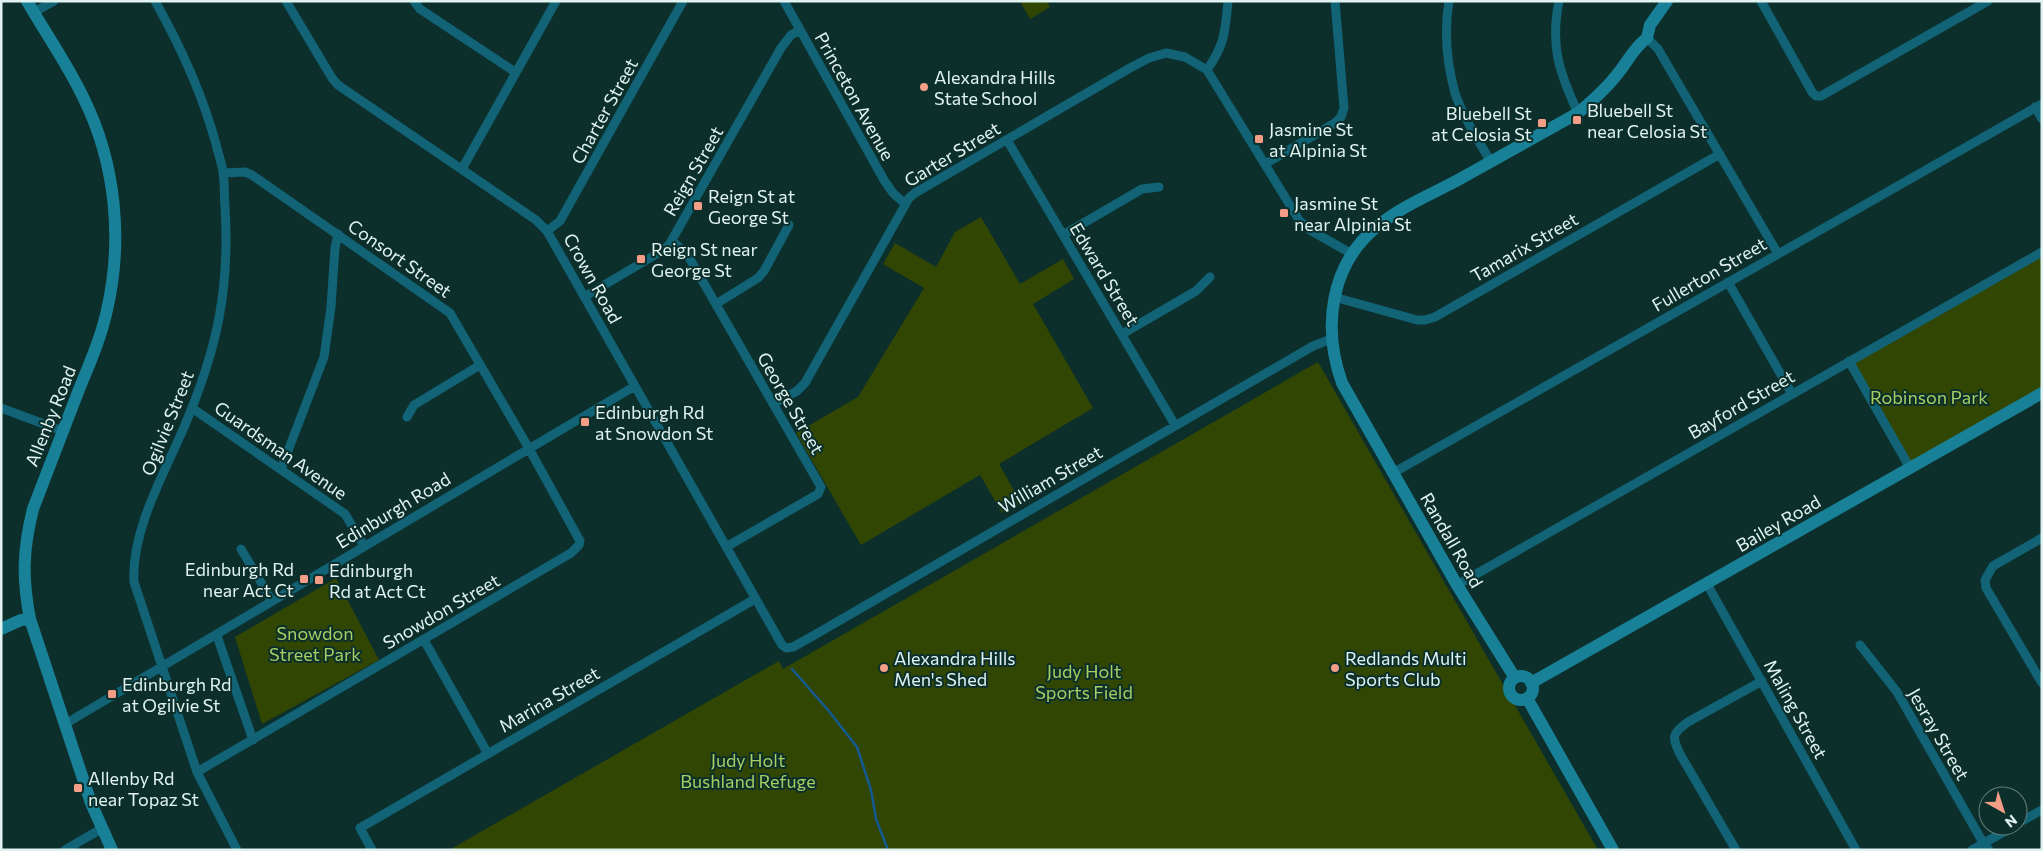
<svg xmlns="http://www.w3.org/2000/svg" width="2043" height="851" font-family="Commissioner,sans-serif">
	<style>
		.green { fill: #324603 }
		.lines { fill: none; stroke-linecap: round; stroke-linejoin: round }
		.stream { stroke: #135a91; stroke-width: 2.5 }
		.street { stroke: #116375; stroke-width: 9 }
		.secondary { stroke: #188097; stroke-width: 12 }
		.poi-dot { fill: #f49e88; stroke: #0c2f2c; stroke-width: 2 }
		.labels { text-anchor: middle; dominant-baseline: central; stroke-width: 4; stroke-linejoin: round; paint-order: stroke }
		.poi-label { font-size: 18px; fill: #e0f3f0; stroke: #0c2f2c; text-anchor: start }
		.street-label { font-size: 18px; fill: #e0f3f0; stroke: #0c2f2c }
		.park-label { font-size: 18px; fill: #a7ce63; stroke: #0c2f2c }
	</style>
	<rect width="100%" height="100%" fill="#0c2f2c"/>
	<path class="green" d="M1020 1H1046L1050 7 1030 19Z
		M981 217 1020 284 1063 259 1074 279 1033 304 1093 408 999 464 1021 503 1002 513 980 475 861 545 796 433 858 397 924 288 883 264 895 243 936 267 955 232Z
		M2042 252V393L1910 468 1849 361Z
		M1318 362 1598 850H449L779 661 783 669Z
		M336 578 379 660 262 724 235 637Z"/>
	<g class="lines">
		<path class="stream" d="M792 669 828 710 857 747 871 790 876 819 888 850"/>
		<path class="street" d="M155 1C181 47 202 93 216 144 218 153 222 163 223 173 225 184 224 196 225 207 230 290 217 349 185 425 165 472 131 530 134 582L197 772 237 850
			M286 1 332 78 338 85 536 220 547 231 782 645 786 648 793 647 818 633 1313 346 1331 339
			M414 1 420 9 515 72
			M784 1 884 180 893 193 904 203
			M1449 1C1444 31 1447 64 1455 93 1463 117 1478 140 1491 162
			M1559 1C1550 46 1559 72 1578 113
			M1761 1 1812 92 1816 96H1821L1988 1
			M34 12 54 1
			M1647 38 1658 49 1778 254
			M1207 70C1225 44 1225 32 1228 1
			M2035 107 2042 119
			M1007 140 1175 425
			M1265 164 1335 123 1341 117 1344 108 1335 1
			M462 169 556 1
			M547 231 560 221 683 1
			M1063 235 1142 189 1159 187
			M672 241 687 254 821 487 818 494 726 547
			M1728 282 1792 394
			M584 297 660 252 669 245 781 48 791 35 800 30
			M1334 297 1417 320H1425L1435 317 1720 154
			M716 304 758 278 764 271 789 225
			M1122 334 1196 291 1210 277
			M1849 361 1910 468
			M773 404 797 391 805 383 909 198 915 193 1130 68 1149 58 1166 53 1185 57 1207 70 1299 220 1310 230 1352 254
			M1 408 63 431
			M192 408 345 514 364 546
			M407 417 414 405 480 365
			M281 469 324 357 331 307 335 248 338 234
			M1393 473 2042 104
			M2042 538 1993 566 1985 580 1986 588 2042 683
			M241 549 272 601
			M1707 584 1856 850
			M1457 585 2042 252
			M217 636 253 740
			M424 640 488 754
			M1860 645 1897 692 1981 839 1989 850
			M65 724 635 386
			M197 772 571 553 579 545 580 541 527 445 450 313 252 175 245 172 223 173
			M2018 823 2042 810
			M65 850 101 829
			M372 850 360 828 755 599
			M1736 850 1680 754C1672 737 1671 734 1688 722L1762 681
			M1972 850 2014 826"/>
		<path class="secondary" d="M27 1C46 34 68 65 84 99 116 164 123 241 107 310 101 338 89 365 78 392 63 431 48 470 33 509 23 549 22 578 30 619L91 803 112 850
			M1 629 21 620 30 619
			M1509 688a12 12 0 1 1 24 0a12 12 0 1 1-24 0Z
			M1515 678 1457 585 1342 383C1322 327 1330 263 1379 225 1402 206 1432 194 1458 180 1498 158 1538 135 1578 113 1591 102 1604 91 1615 77 1627 64 1632 49 1647 38L1650 25 1667 1
			M1531 683 2042 393
			M1527 698 1613 850"/>
	</g>
	<g class="poi-dot">
		<circle cx="924" cy="87" r="5"/>
		<rect x="1572" y="115" width="10" height="10" rx="2.5"/>
		<rect x="1537" y="118" width="10" height="10" rx="2.5"/>
		<rect x="1254" y="134" width="10" height="10" rx="2.5"/>
		<rect x="693" y="201" width="10" height="10" rx="2.5"/>
		<rect x="1279" y="208" width="10" height="10" rx="2.5"/>
		<rect x="636" y="254" width="10" height="10" rx="2.5"/>
		<rect x="580" y="417" width="10" height="10" rx="2.5"/>
		<rect x="299" y="574" width="10" height="10" rx="2.5"/>
		<rect x="314" y="575" width="10" height="10" rx="2.5"/>
		<circle cx="884" cy="668" r="5"/>
		<circle cx="1335" cy="668" r="5"/>
		<rect x="107" y="689" width="10" height="10" rx="2.5"/>
		<rect x="73" y="783" width="10" height="10" rx="2.5"/>
	</g>
	<g class="labels">
		<g class="poi-label">
			<text x="934" y="77">Alexandra Hills<tspan x="934" dy="21">State School</tspan></text>
			<text x="1587" y="110">Bluebell St<tspan x="1587" dy="21">near Celosia St</tspan></text>
			<text x="1532" y="113" text-anchor="end">Bluebell St<tspan x="1532" dy="21">at Celosia St</tspan></text>
			<text x="1269" y="129">Jasmine St<tspan x="1269" dy="21">at Alpinia St</tspan></text>
			<text x="708" y="196">Reign St at<tspan x="708" dy="21">George St</tspan></text>
			<text x="1294" y="203">Jasmine St<tspan x="1294" dy="21">near Alpinia St</tspan></text>
			<text x="651" y="249">Reign St near<tspan x="651" dy="21">George St</tspan></text>
			<text x="595" y="412">Edinburgh Rd<tspan x="595" dy="21">at Snowdon St</tspan></text>
			<text x="294" y="569" text-anchor="end">Edinburgh Rd<tspan x="294" dy="21">near Act Ct</tspan></text>
			<text x="329" y="570">Edinburgh<tspan x="329" dy="21">Rd at Act Ct</tspan></text>
			<text x="894" y="658">Alexandra Hills<tspan x="894" dy="21">Men's Shed</tspan></text>
			<text x="1345" y="658">Redlands Multi<tspan x="1345" dy="21">Sports Club</tspan></text>
			<text x="122" y="684">Edinburgh Rd<tspan x="122" dy="21">at Ogilvie St</tspan></text>
			<text x="88" y="778">Allenby Rd<tspan x="88" dy="21">near Topaz St</tspan></text>
		</g>
		<g class="street-label">
			<text transform="translate(855 96) rotate(61)">Princeton Avenue</text>
			<text transform="translate(604 111) rotate(-61)">Charter Street</text>
			<text transform="translate(952 154) rotate(-31)">Garter Street</text>
			<text transform="translate(693 171) rotate(-60)">Reign Street</text>
			<text transform="translate(1524 247) rotate(-30)">Tamarix Street</text>
			<text transform="translate(400 258) rotate(35)">Consort Street</text>
			<text transform="translate(1105 274) rotate(59)">Edward Street</text>
			<text transform="translate(1709 274) rotate(-30)">Fullerton Street</text>
			<text transform="translate(593 278) rotate(61)">Crown Road</text>
			<text transform="translate(791 403) rotate(60)">George Street</text>
			<text transform="translate(1741 404) rotate(-30)">Bayford Street</text>
			<text transform="translate(50 416) rotate(-68)">Allenby Road</text>
			<text transform="translate(167 423) rotate(-68)">Ogilvie Street</text>
			<text transform="translate(281 450) rotate(35)">Guardsman Avenue</text>
			<text transform="translate(1050 479) rotate(-30)">William Street</text>
			<text transform="translate(393 510) rotate(-31)">Edinburgh Road</text>
			<text transform="translate(1778 523) rotate(-30)">Bailey Road</text>
			<text transform="translate(1452 540) rotate(60)">Randall Road</text>
			<text transform="translate(441 611) rotate(-30)">Snowdon Street</text>
			<text transform="translate(549 699) rotate(-30)">Marina Street</text>
			<text transform="translate(1796 709) rotate(61)">Maling Street</text>
			<text transform="translate(1939 734) rotate(60)">Jesray Street</text>
		</g>
		<g class="park-label">
			<text x="1929" y="397">Robinson Park</text>
			<text x="315" y="633">Snowdon<tspan x="315" dy="21">Street Park</tspan></text>
			<text x="1084" y="671">Judy Holt<tspan x="1084" dy="21">Sports Field</tspan></text>
			<text x="748" y="760">Judy Holt<tspan x="748" dy="21">Bushland Refuge</tspan></text>
		</g>
	</g>
	<rect width="2043" height="851" fill="none" stroke="#e0f3f0" stroke-width="5"/>
	<g transform="translate(2003 811) rotate(141)"><circle r="24" fill="#0c2f2c" stroke="#617d7a"/>
	<path d="M0-4L9 19L0 12L-9 19Z" fill="#f49e88"/>
	<text y="-8" font-size="14" font-weight="bold" text-anchor="middle" fill="#e0f3f0">N</text>
	</g>
</svg>
